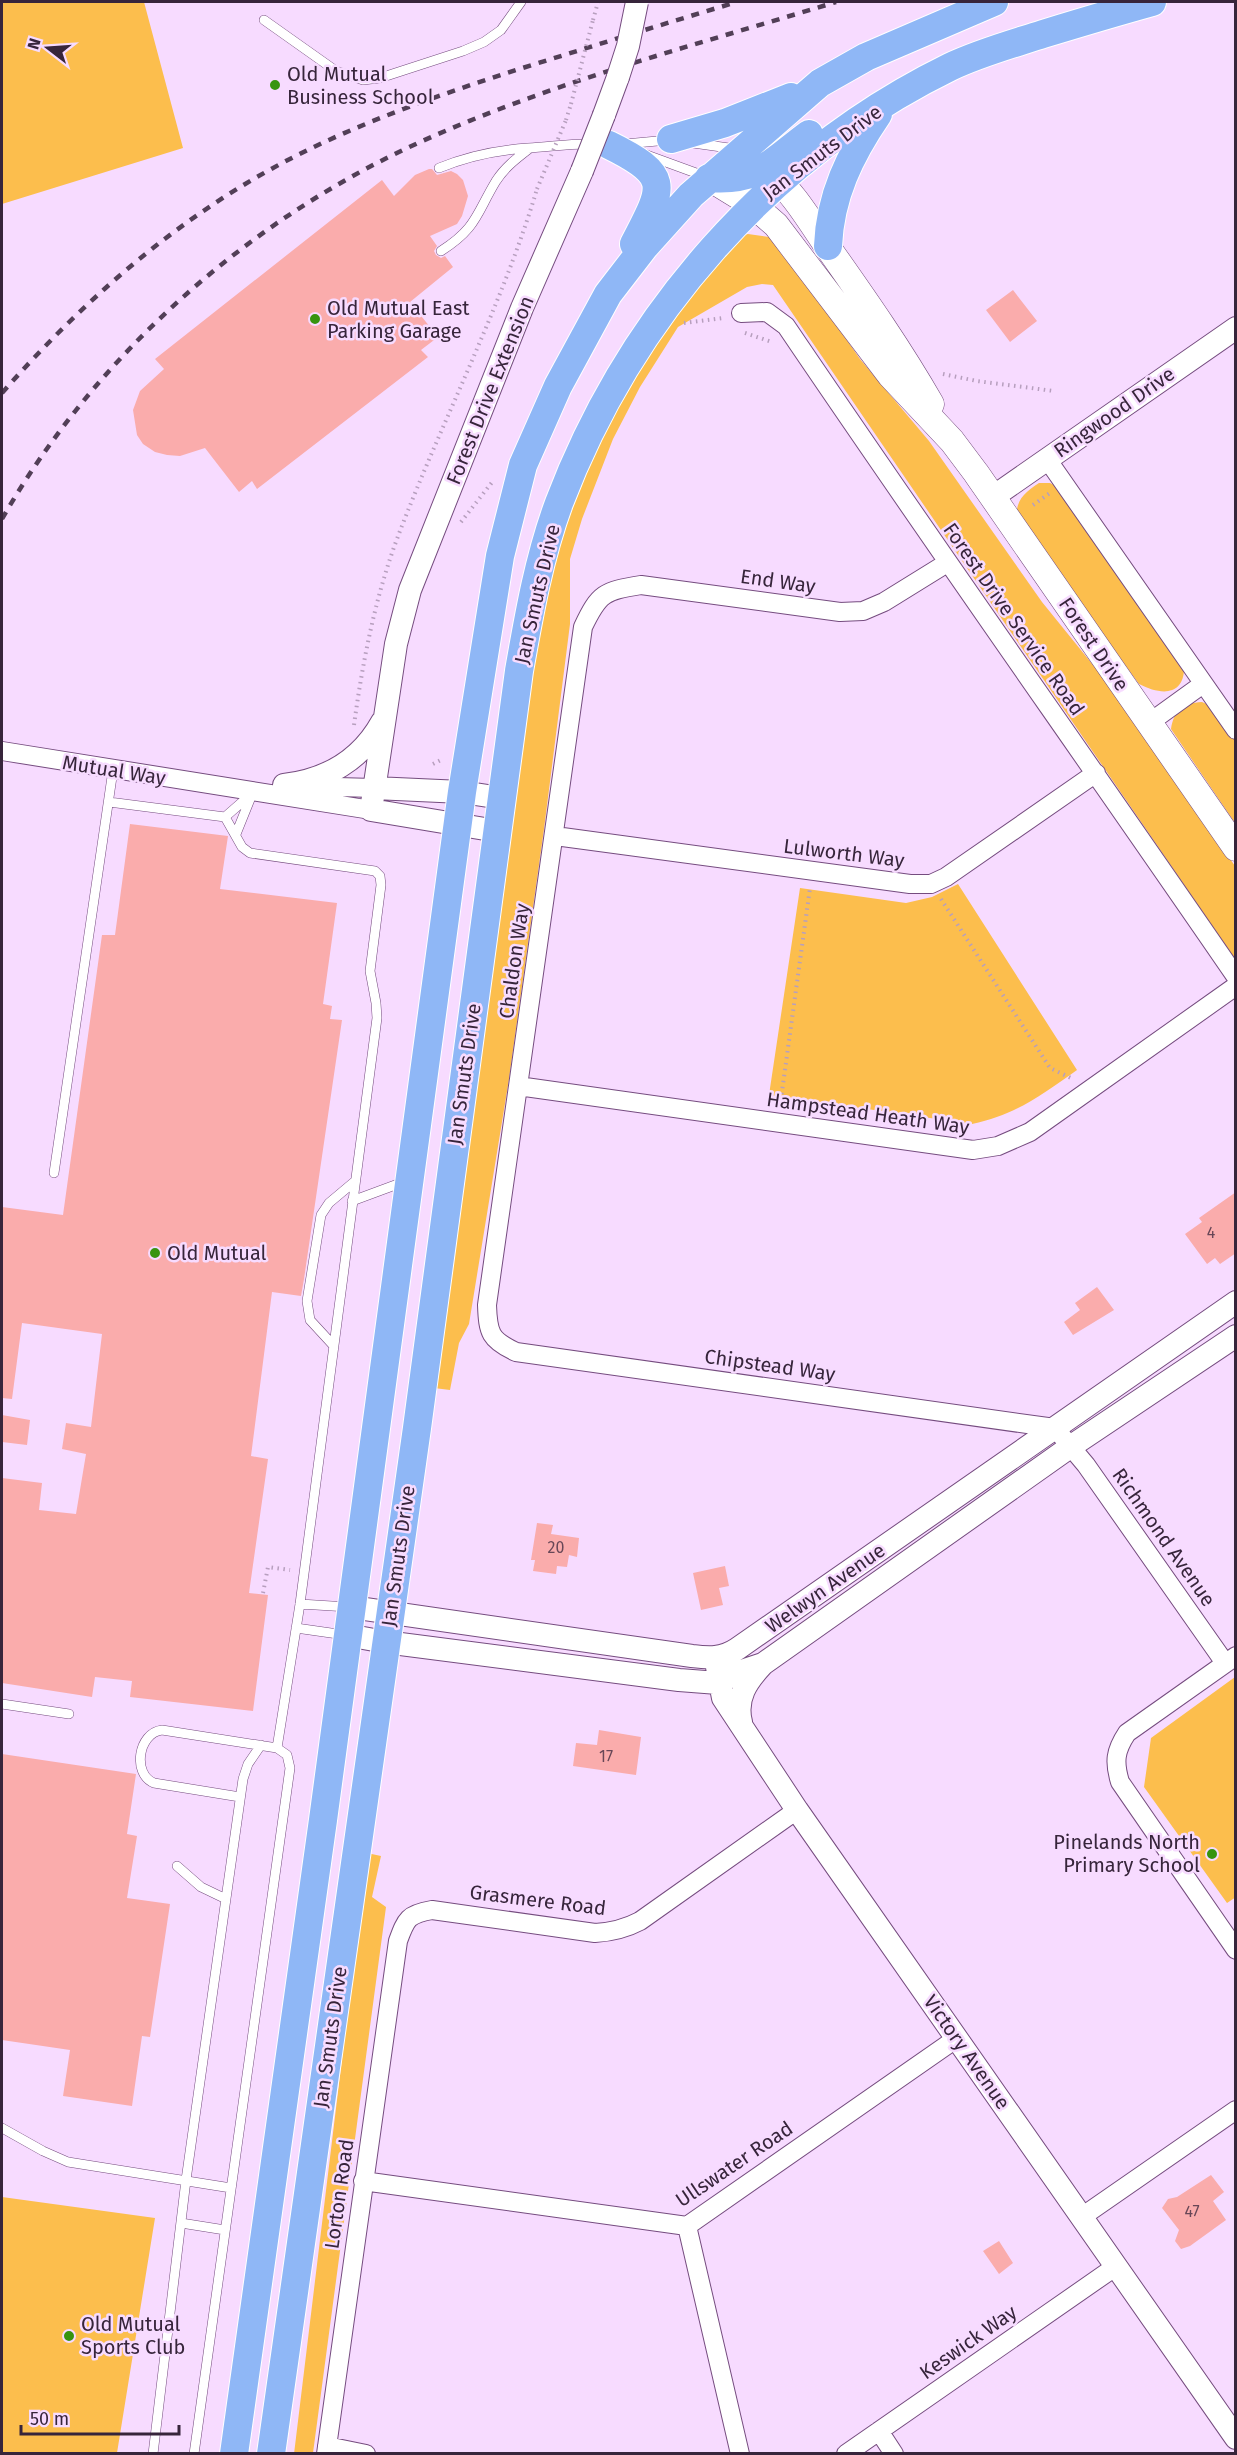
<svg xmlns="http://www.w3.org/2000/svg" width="1237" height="2455" font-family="'Fira Sans',sans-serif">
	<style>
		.green { fill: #fcbe4d }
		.building { fill: #faacac }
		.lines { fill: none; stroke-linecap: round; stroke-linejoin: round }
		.service-casing { stroke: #754c7f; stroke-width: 10 }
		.minor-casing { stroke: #754c7f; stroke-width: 20 }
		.tertiary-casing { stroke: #754c7f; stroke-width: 24 }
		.secondary-casing { stroke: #754c7f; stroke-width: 27 }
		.primary-casing { stroke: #fff; stroke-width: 30 }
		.path { stroke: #b79fbe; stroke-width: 4; stroke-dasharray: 1.5 4.5; stroke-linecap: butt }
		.service { stroke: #fff; stroke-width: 9 }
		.minor { stroke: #fff; stroke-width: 18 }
		.tertiary { stroke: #fff; stroke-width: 22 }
		.secondary { stroke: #fff; stroke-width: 26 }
		.primary { stroke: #8fb7f6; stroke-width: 28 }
		.rail { stroke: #523f57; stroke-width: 4.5; stroke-dasharray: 8 8; stroke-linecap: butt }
		.tertiary-bridge-casing { stroke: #754c7f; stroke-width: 24; stroke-linecap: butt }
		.path-bridge { stroke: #b79fbe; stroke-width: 4; stroke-dasharray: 1.5 4.5; stroke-linecap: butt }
		.tertiary-bridge { stroke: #fff; stroke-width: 22 }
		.poi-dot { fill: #37940f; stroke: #f7dbff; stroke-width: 2 }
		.labels { text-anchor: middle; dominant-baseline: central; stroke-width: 5; stroke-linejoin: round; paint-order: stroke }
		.number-label { font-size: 16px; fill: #684757 }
		.poi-label { font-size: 20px; fill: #37253b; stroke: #f7dbff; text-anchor: start }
		.street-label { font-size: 20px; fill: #37253b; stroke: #f7dbff }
	</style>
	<rect width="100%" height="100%" fill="#f7dbff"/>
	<path class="green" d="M2 2H144L183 148 2 204Z
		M748 234 769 237 779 242 860 359 929 441 1042 602 1123 702 1235 866V959L773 285 762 284 747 287 678 327 640 387 613 439 582 519 570 559V624L544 829 509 1079 469 1324 459 1343 450 1390 434 1388 506 810 545 592 603 411 737 236Z
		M1039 483H1050L1060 488 1184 664C1186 696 1162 696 1139 684L1016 517C1017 499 1024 493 1039 483Z
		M1202 702 1213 707 1235 740V823L1171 729C1174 710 1183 703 1202 702Z
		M958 884 1077 1070C1040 1096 1017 1114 972 1124L769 1095 800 888 906 903 932 897Z
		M1235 1677 1236 1897 1227 1903 1144 1787 1151 1738Z
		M367 1853 381 1856 372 1897 386 1907 313 2453 294 2454Z
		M2 2197 155 2218 117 2453H2Z"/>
	<path class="building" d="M429 169H432L437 175 451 171 457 174 463 180 468 196 462 216 457 224 430 236 437 246 434 251 436 255 441 258 445 256 453 267 410 302 438 337 421 350 428 357 257 489 252 481 239 492 205 448 180 456 167 455 155 452 143 444 137 435 133 410 140 391 164 369 155 359 382 180 394 196 415 175Z
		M1013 290 1037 321 1010 342 986 310Z
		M130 824 228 836 220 889 337 903 323 1004 332 1006 330 1019 342 1020 304 1279 301 1296 272 1292 251 1456 268 1459 249 1593 268 1595 253 1711 130 1697 132 1681 95 1677 92 1697 2 1683V1478L42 1483 39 1510 76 1514 86 1454 62 1449 66 1423 91 1427 102 1334 22 1323 12 1399 2 1398V1207L63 1215 102 935H115Z
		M1236 1192V1253L1220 1264 1215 1258 1207 1264 1185 1234 1202 1222 1199 1218Z
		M1097 1287 1114 1310 1073 1335 1064 1322 1080 1310 1075 1303Z
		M2 1415 30 1420 27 1445 2 1442Z
		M537 1523 553 1525 551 1534 579 1538 577 1557 569 1555 567 1567 557 1566 556 1574 533 1571 535 1560H531Z
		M725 1566 729 1586 719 1588 723 1605 701 1610 693 1573Z
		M599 1730 641 1737 636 1775 573 1766 576 1743 597 1745Z
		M2 1754 136 1774 127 1834 137 1836 127 1898 170 1904 150 2037 142 2036 132 2106 63 2096 70 2050 2 2040Z
		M1211 2175 1224 2192 1213 2201 1226 2220 1190 2246 1181 2249 1175 2241 1179 2230 1162 2208 1168 2199 1177 2197Z
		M999 2241 1013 2263 999 2274 983 2251Z"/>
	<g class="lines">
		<defs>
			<path id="service" d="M264 20 336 71 363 80 380 78 463 51 484 42 501 30 521 2
				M693 143 736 149
				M625 144 668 140
				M644 154 707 177
				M439 168C468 156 497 150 528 148 550 147 571 143 593 144
				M441 251C477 228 476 214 496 181 505 167 517 158 530 148
				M109 802 225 817 242 847 250 853 375 871 380 876 381 885 370 971 376 1003 377 1018 300 1604 277 1748 162 1730C138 1733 132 1774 154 1783L240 1797
				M225 817 249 796
				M236 834 253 792
				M54 1173 113 770
				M352 1201 406 1181
				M333 1345 310 1320 307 1301 321 1215 329 1203 354 1182
				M300 1604 348 1607
				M296 1628 345 1635
				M2 1704 69 1714
				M177 1866 201 1887 226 1899
				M2 2128 43 2151 68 2162 231 2188
				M181 2223 225 2230
				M153 2454 186 2180 243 1779 248 1764 261 1745
				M194 2454 290 1768 287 1755 277 1748"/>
			<path id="minor" d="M741 313 767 312 786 326C934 545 1087 760 1236 977
				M1047 459 1236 730
				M947 563 884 602 863 611 840 612 641 585C604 591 599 593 583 627L487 1305C488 1333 490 1340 516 1352L1055 1428 1086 1465 1225 1663
				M1149 723 1203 684
				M2 751 371 810
				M301 786 374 788
				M555 836 910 884H931L946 877 1096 773
				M518 1086 973 1150 998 1146 1030 1132 1236 986
				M1236 1656 1127 1733C1115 1751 1114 1762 1120 1782L1236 1950
				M363 2181 687 2226 957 2038
				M1083 2216 1236 2110
				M687 2226 740 2454
				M879 2431 894 2454
				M327 2446 366 2454
				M326 2454 398 1941C406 1919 408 1914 432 1910L595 1933C612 1932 625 1929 640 1921L797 1810
				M846 2454 1115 2267"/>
			<path id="tertiary" d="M604 115 618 77
				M993 497 1236 328
				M284 785C326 780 361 760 382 722
				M374 788 462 792 501 798
				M497 831 371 810 396 644 410 590 522 308 582 171
				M351 1607 692 1656C709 1658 722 1659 737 1649L1236 1302
				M347 1635 385 1642 679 1680 718 1683 739 1672 763 1664 1070 1447 1236 1336
				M717 1667 723 1698 797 1810 1236 2438
				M741 1722C735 1698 747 1681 763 1664"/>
			<path id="secondary" d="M766 169C793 191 810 221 829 249 865 300 900 350 931 404
				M709 178 753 205 776 225 890 375 952 441 976 473 1236 848"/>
			<path id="primary" d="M671 139 725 123 791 97
				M609 145C672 176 664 186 634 244
				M709 178C760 182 771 162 809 134
				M828 246C830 196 850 155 878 114
				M234 2454 323 1820 462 792 500 556 523 465 558 386 608 294 645 246 691 195 820 83 866 57 994 2
				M271 2454 417 1428 519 671C529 614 539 557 559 503 630 316 770 155 950 67 979 53 1012 44 1043 34 1079 23 1116 12 1152 2"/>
		</defs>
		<use href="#service" class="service-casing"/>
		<use href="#minor" class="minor-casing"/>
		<use href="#tertiary" class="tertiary-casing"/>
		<use href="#secondary" class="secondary-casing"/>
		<use href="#primary" class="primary-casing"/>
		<path class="path" d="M593 20 598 2
			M566 120 571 104
			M684 323 724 318
			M745 333 772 342
			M943 374 977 381 1054 391
			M1033 505 1050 493
			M461 522 493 481
			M354 725C363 659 376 593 400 531 444 416 502 306 537 189
			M433 764 443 759
			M941 899 1050 1068 1073 1079
			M780 1106 810 888
			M263 1593 268 1567 290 1570"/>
		<use href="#service" class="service"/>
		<use href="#minor" class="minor"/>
		<use href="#tertiary" class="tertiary"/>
		<use href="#secondary" class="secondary"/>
		<use href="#primary" class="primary"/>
		<path class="rail" d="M2 393C76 309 159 234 257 177 338 130 427 99 516 70 590 47 663 24 737 2
			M2 519C95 356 247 221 418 143 552 82 696 45 836 2"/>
		<defs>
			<path id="tertiary-bridge" d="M618 77 628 46 637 2
				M582 171 604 115"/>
		</defs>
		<use href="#tertiary-bridge" class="tertiary-bridge-casing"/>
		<path class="path-bridge" d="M571 104 593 20
			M537 189 566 120"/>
		<use href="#tertiary-bridge" class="tertiary-bridge"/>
	</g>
	<g class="poi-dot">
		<circle cx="275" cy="85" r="6"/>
		<circle cx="315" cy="319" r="6"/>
		<circle cx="155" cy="1253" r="6"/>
		<circle cx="1212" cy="1854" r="6"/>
		<circle cx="69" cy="2336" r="6"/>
	</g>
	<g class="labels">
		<g class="number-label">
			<text x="1211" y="1232">4</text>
			<text x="556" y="1547">20</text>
			<text x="606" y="1756">17</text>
			<text x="1192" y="2211">47</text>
		</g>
		<g class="poi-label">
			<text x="287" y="74">Old Mutual<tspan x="287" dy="23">Business School</tspan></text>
			<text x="327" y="308">Old Mutual East<tspan x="327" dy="23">Parking Garage</tspan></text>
			<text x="167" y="1253">Old Mutual</text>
			<text x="1200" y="1842" text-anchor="end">Pinelands North<tspan x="1200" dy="23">Primary School</tspan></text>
			<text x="81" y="2324">Old Mutual<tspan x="81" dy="23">Sports Club</tspan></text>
		</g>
		<g class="street-label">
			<text transform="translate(822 152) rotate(-37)">Jan Smuts Drive</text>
			<text transform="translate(490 390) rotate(-68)">Forest Drive Extension</text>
			<text transform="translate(1114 412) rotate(-35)">Ringwood Drive</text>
			<text transform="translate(778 581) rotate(8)">End Way</text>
			<text transform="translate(537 594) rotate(-77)">Jan Smuts Drive</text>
			<text transform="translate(1014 619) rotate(55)">Forest Drive Service Road</text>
			<text transform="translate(1094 644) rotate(56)">Forest Drive</text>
			<text transform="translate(114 770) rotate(9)">Mutual Way</text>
			<text transform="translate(844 853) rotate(7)">Lulworth Way</text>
			<text transform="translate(514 961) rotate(-82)">Chaldon Way</text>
			<text transform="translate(464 1074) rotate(-82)">Jan Smuts Drive</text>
			<text transform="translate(868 1113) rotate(8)">Hampstead Heath Way</text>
			<text transform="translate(770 1365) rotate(8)">Chipstead Way</text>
			<text transform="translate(1164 1537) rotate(55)">Richmond Avenue</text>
			<text transform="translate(398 1556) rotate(-82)">Jan Smuts Drive</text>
			<text transform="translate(825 1588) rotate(-35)">Welwyn Avenue</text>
			<text transform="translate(538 1900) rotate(7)">Grasmere Road</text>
			<text transform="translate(330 2037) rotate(-82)">Jan Smuts Drive</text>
			<text transform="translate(967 2052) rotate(55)">Victory Avenue</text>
			<text transform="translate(734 2164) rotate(-34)">Ullswater Road</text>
			<text transform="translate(339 2194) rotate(-82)">Lorton Road</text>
			<text transform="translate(968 2342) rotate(-35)">Keswick Way</text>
		</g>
	</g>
	<rect width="1237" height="2455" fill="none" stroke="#37253b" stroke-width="6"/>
	<g transform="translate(48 48) rotate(287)" stroke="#f7dbff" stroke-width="4.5" paint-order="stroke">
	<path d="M0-4.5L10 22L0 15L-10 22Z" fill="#37253b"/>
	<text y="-9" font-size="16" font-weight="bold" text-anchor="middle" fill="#37253b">N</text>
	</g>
	<path d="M21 2425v9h158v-9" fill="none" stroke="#37253b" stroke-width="3"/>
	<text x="30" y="2425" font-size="18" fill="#37253b" stroke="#f7dbff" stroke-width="4.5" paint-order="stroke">50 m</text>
</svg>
